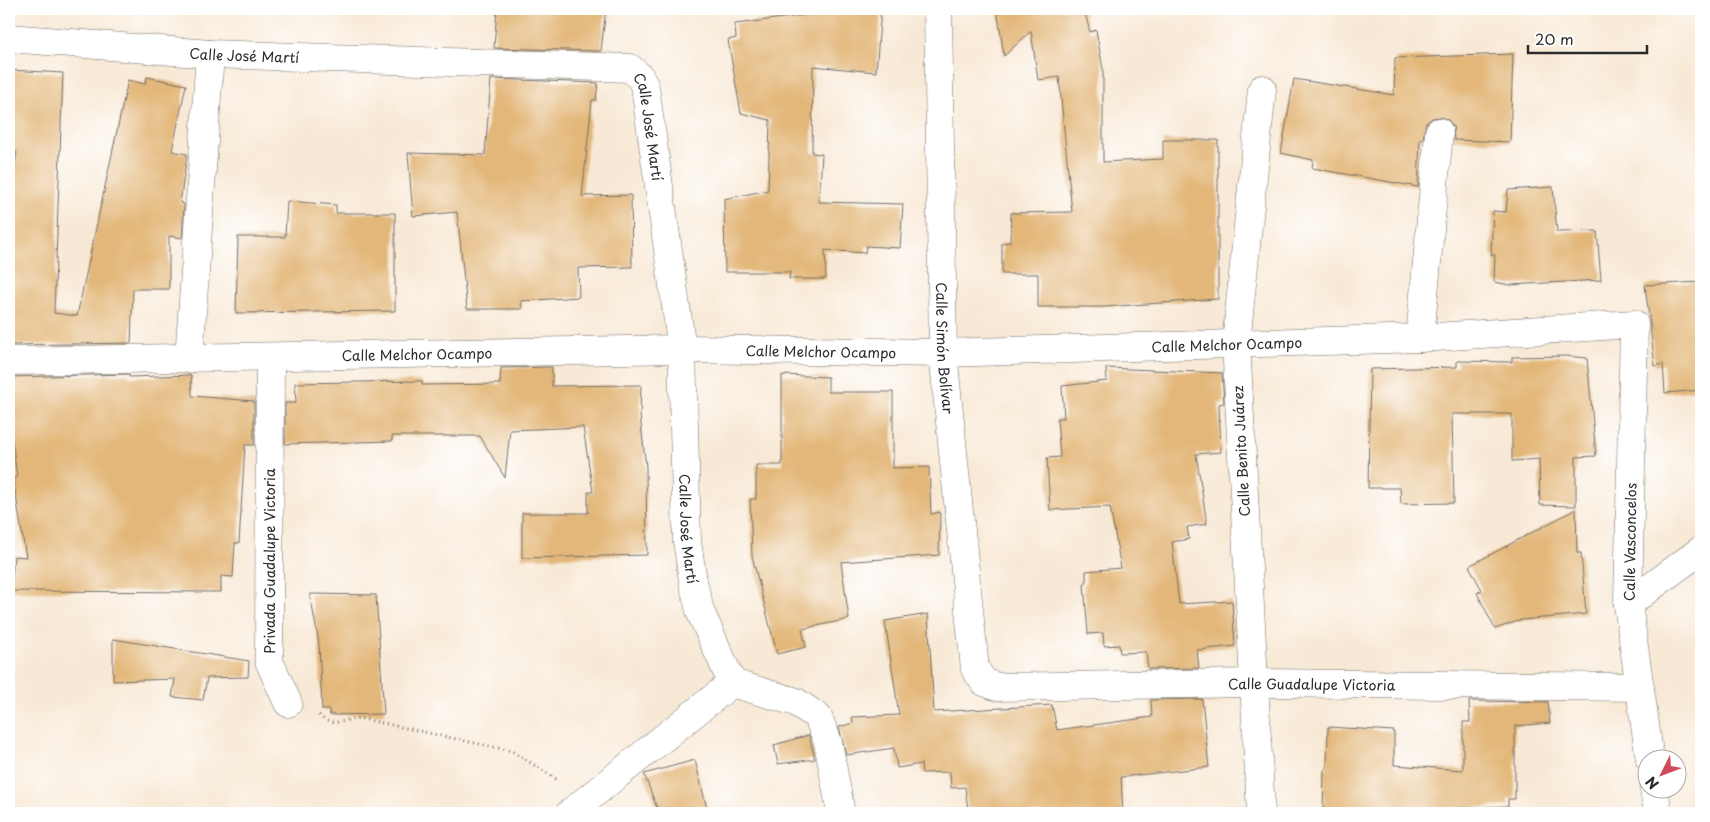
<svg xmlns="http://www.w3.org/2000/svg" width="1710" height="822" font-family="'Playpen Sans',sans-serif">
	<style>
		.building { fill: #e3b779 }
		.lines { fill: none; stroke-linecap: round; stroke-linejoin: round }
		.minor-casing { stroke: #736e67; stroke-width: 29 }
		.path { stroke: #736e67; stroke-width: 3; stroke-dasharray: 1 4; stroke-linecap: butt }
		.minor { stroke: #fff; stroke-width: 28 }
		.labels { text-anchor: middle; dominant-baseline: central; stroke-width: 4; stroke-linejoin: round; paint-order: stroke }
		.street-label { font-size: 14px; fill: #2b2b2b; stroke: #fff }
	</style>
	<rect width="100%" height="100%" fill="#fff"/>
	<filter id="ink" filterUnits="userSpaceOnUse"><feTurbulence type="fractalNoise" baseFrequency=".02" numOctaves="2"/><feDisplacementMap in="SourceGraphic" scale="10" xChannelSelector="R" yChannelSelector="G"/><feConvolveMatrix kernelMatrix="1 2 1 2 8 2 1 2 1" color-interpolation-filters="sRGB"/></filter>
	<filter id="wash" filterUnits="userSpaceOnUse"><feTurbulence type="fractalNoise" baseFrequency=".0096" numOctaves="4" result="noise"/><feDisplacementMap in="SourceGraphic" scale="20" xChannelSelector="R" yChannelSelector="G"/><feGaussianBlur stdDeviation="1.12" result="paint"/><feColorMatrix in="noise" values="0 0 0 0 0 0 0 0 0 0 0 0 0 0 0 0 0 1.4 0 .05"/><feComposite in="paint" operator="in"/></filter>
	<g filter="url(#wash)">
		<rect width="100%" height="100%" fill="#f8e9d6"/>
		<g id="blocks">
			<path class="building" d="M497 9H606L601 51 494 48Z
				M855 9H881L876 72 813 66 812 153 822 154 819 202 903 204 900 248 866 246 865 253 825 250 826 279H789L790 272H725L724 199 768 190 770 120 741 113 728 40 736 38 735 24Z
				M997 9H1084L1090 32 1096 30 1103 69V162L1163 159V140H1218V299L1104 307H1038V274H1002V243L1010 242 1011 213 1072 212 1059 77 1038 80 1031 31 1004 56Z
				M1513 54 1510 142 1454 140 1453 126 1448 120 1441 117 1432 118 1426 123 1423 139H1420L1418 187 1312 168 1313 160 1281 153 1294 79 1394 95 1395 58Z
				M9 70 63 73 54 313 77 316 128 80 145 84 147 77 186 85 172 151 187 154 180 203 184 204 182 238 169 236V289H133L131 343 9 345V200L17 152 9 151Z
				M491 79 598 83 596 100H592L582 196 631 195 632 267 578 268 579 297 521 301 522 309H467L457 212 413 216 408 153 485 155Z
				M1553 187 1557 232 1597 231 1601 280 1510 285 1494 282 1495 255H1491L1493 211 1506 212 1508 190Z
				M287 201 336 205V213H395V311L236 313 238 237H285Z
				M1701 282V390L1665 393 1663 364 1655 366 1645 285Z
				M1566 356 1587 358 1596 456 1576 457V506L1540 505 1539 459 1512 461V414H1452L1454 503 1401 504 1400 488H1368L1370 369 1457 367V361L1512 362V357Z
				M552 367V386L641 385 640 416 646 467 647 555 522 558V513H588V492H593L583 427 510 430 505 478 480 436H392V441L285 444V403H296L295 383 422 381V385L500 384 501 368Z
				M1106 368 1222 373 1224 403 1219 404 1221 452 1196 454 1207 524 1187 527 1189 539 1172 542 1179 604 1232 601 1235 646 1197 650 1199 668 1148 669 1146 652 1120 653 1119 645 1104 646 1103 633 1088 634 1084 584H1086V571L1121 568 1110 507 1050 510 1047 458 1060 457 1057 418H1064L1062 386 1107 381Z
				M129 374V377L191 375 192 396 254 401V445H245L239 543H235L233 577 221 576V592L11 591 14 556 26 557 13 478H17L9 415V377Z
				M782 375 828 377V392H893V468L929 467 931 514 940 512 939 555 841 562 849 619 802 629 806 647 777 654 752 556 750 499H756V465H782Z
				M1576 509 1577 553H1581L1586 614 1521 620 1495 629 1477 593 1482 590 1469 566Z
				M310 594 376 595 384 714 330 715 329 710H322L319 644Z
				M928 614 934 712 1052 705 1057 730 1152 717 1151 700 1202 699 1209 767 1121 777 1123 813H980V809H968L965 787 951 788 950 772 922 773 921 764 897 768 894 748 846 755 839 727 853 723 852 717 899 715 885 621Z
				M113 639 249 661 248 677 207 678 203 700 172 697 175 679 113 681Z
				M1469 701 1548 702 1550 723 1515 726V799H1508V806L1462 808V813H1323L1324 770 1327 767 1328 727 1394 731V765L1463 770V722H1470Z
				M809 735 815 759 778 764 774 745Z
				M695 760 708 813H659L644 774Z"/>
		</g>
	</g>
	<g filter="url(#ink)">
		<use href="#blocks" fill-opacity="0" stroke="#736e67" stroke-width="1"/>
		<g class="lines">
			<defs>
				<g id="minor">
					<path id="s1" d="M938 9 943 353 975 669 984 682 997 687 1253 683 1640 687"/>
					<path id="s2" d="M9 38 210 54 630 68 640 77 645 87 682 349 687 541 693 581 700 611 732 683"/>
					<path d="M1420 338 1439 132"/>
					<path d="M270 358 269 661 288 703"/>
					<path d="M189 359 210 54"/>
					<path id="s3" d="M9 361 682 349 943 353 1420 338 1634 324 1628 604 1650 760"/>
					<path d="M1628 604 1701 550"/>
					<path d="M732 683 796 702 818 717 828 742 841 813"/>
					<path d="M1654 790 1658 813"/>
					<path d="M570 813 732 683"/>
					<path d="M1261 813 1236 343 1262 89"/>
				</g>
			</defs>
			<use href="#minor" class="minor-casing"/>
			<path class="path" d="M319 715C331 728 344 720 359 718L512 751 558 780"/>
			<use href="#minor" class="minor"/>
		</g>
	</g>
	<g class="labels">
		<g class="street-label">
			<text stroke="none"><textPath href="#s2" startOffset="236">Calle José Martí</textPath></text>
			<text stroke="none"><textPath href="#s2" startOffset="686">Calle José Martí</textPath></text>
			<text stroke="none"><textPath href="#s3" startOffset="1218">Calle Melchor Ocampo</textPath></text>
			<text stroke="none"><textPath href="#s1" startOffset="339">Calle Simón Bolívar</textPath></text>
			<text stroke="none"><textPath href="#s3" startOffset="812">Calle Melchor Ocampo</textPath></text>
			<text stroke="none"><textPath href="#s3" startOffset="408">Calle Melchor Ocampo</textPath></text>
			<text transform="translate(1241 451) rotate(-93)">Calle Benito Juárez</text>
			<text stroke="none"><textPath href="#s2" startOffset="1091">Calle José Martí</textPath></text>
			<text transform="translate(1630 542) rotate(-89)">Calle Vasconcelos</text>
			<text transform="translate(269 561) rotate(-90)">Privada Guadalupe Victoria</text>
			<text stroke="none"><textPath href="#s1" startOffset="1006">Calle Guadalupe Victoria</textPath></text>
		</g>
	</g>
	<rect width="1710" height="822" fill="none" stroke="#fff" stroke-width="30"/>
	<g transform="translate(1662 774) rotate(228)"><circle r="24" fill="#ffffff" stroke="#aaaaaa"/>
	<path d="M0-4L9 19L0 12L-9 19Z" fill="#d1495b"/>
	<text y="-8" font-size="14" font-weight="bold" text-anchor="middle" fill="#2b2b2b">N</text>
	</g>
	<path d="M1528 45v8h119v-8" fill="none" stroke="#2b2b2b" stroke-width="2.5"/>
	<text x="1535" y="45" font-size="15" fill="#2b2b2b" stroke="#ffffff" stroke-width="4" paint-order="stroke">20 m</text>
</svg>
